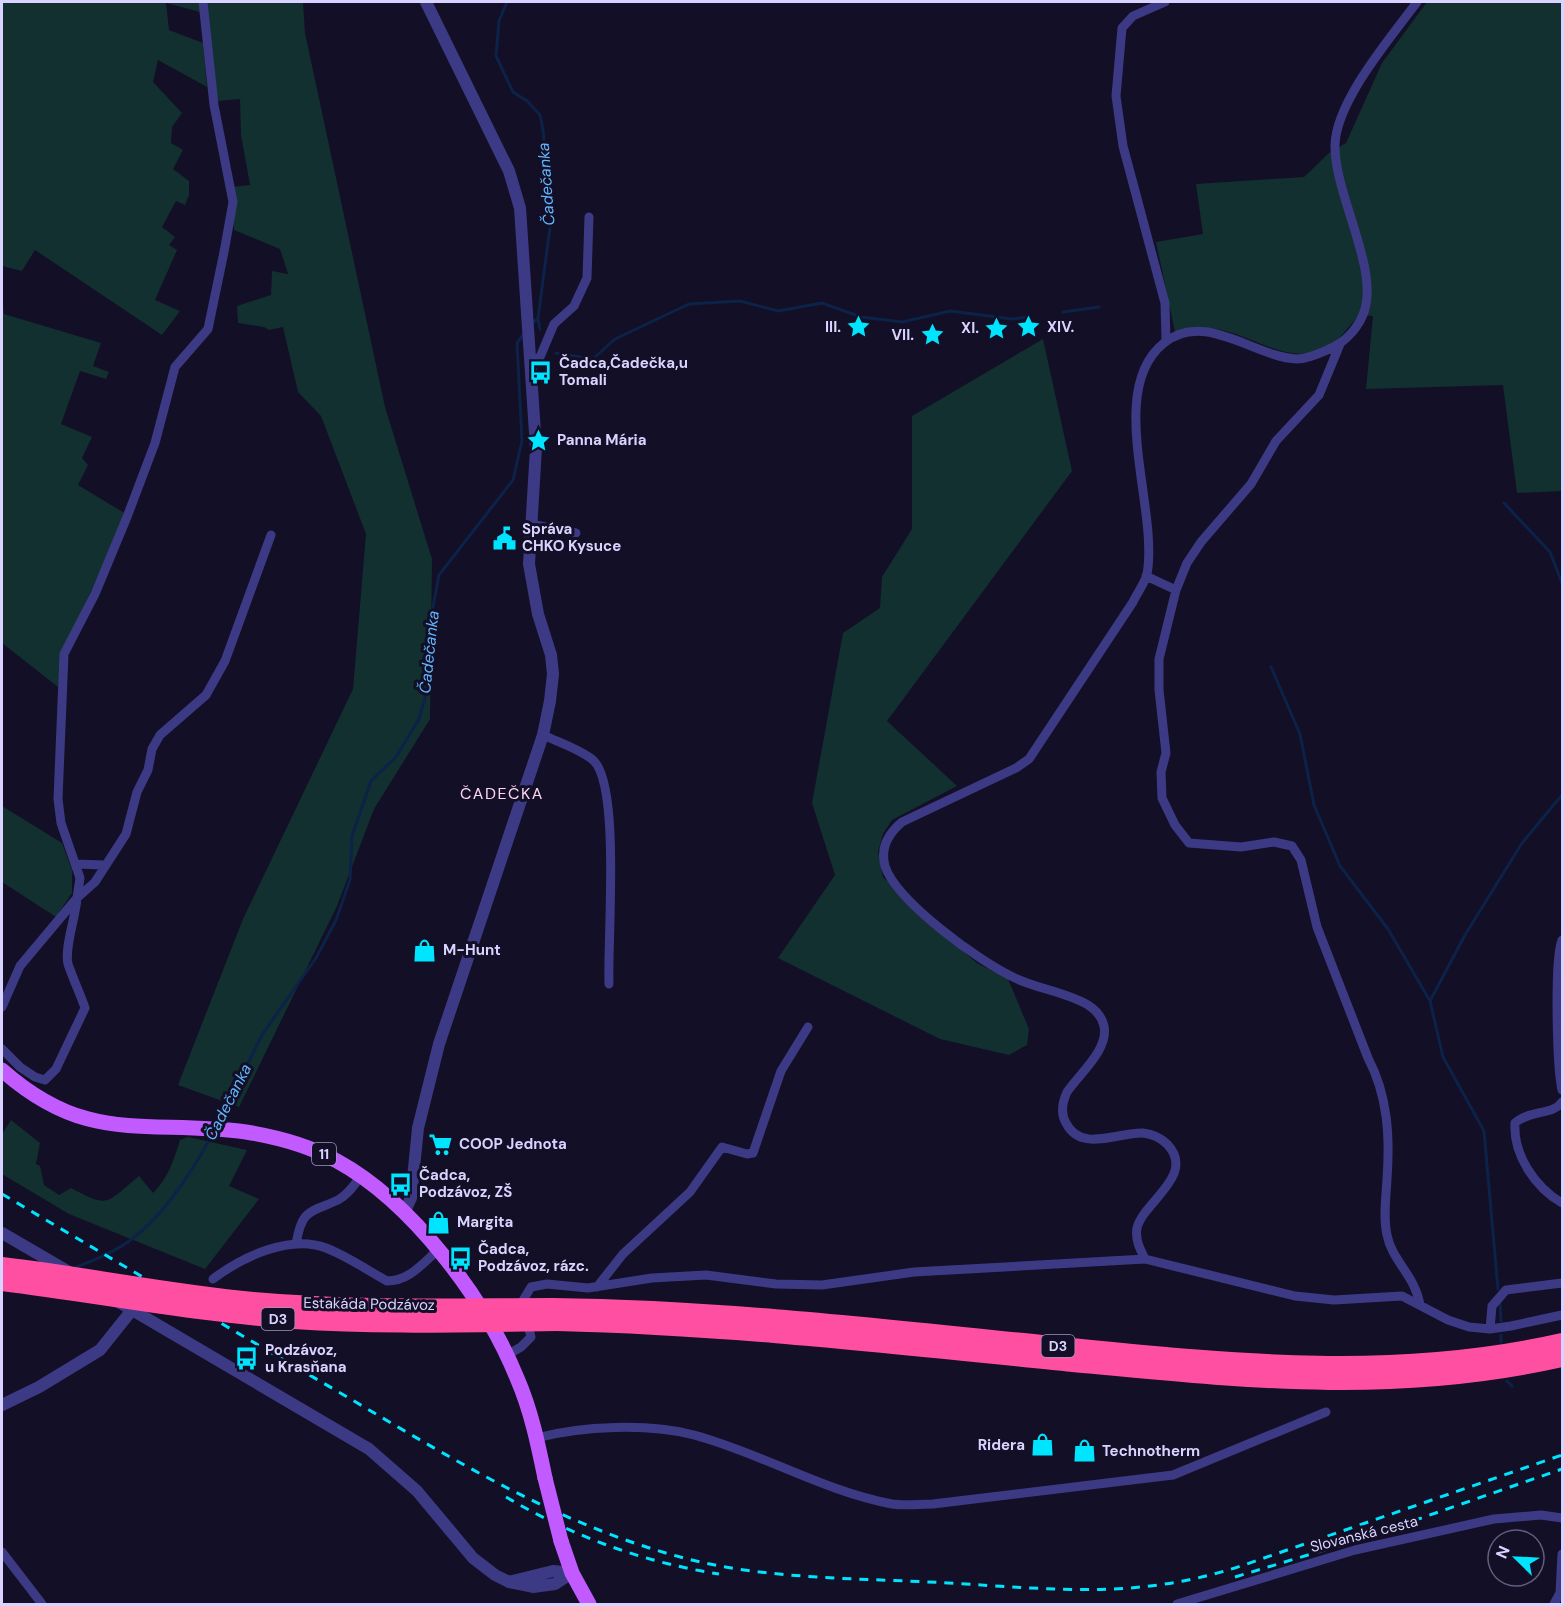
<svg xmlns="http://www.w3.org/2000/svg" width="1564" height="1606" font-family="'DM Sans',sans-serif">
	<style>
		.green { fill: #12302f }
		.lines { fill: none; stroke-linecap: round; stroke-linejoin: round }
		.stream { stroke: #0c2248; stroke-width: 3 }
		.minor { stroke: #3d3a85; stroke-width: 9 }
		.tertiary { stroke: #3d3a85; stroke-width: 12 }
		.primary { stroke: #c25bff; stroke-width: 15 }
		.motorway { stroke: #ff4fa3; stroke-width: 18 }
		.rail { stroke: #00e5ff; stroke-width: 3; stroke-dasharray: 9 8; stroke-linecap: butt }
		.primary-bridge { stroke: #c25bff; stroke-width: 15 }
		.motorway-bridge { stroke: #ff4fa3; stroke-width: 18 }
		.labels { text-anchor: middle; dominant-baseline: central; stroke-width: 6; stroke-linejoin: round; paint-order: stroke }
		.shield { fill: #130f26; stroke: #9e99be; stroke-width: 1.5 }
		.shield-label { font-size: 14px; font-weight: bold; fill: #d9d4ff }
		.poi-label { font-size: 15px; font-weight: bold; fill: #d9d4ff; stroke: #130f26; text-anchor: start }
		.street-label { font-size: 15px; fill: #d9d4ff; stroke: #130f26 }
		.water-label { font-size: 16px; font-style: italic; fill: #62b6ff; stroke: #130f26 }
		.neighbourhood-label { font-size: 16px; letter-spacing: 1.5px; fill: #ffd6f0; stroke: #130f26 }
	</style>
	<rect width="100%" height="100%" fill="#130f26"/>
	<path class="green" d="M2 2H199L200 12 166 3 169 30 203 43 207 87 158 60 153 82 182 113 172 127 171 143 183 150 173 169 189 181V195L185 205 176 201 162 227 175 237 169 245 177 250 155 300 180 311 162 335 35 250 22 271 2 266Z
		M206 2H303L305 33 385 407 432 559 430 719 374 809 337 906 239 1107 178 1085 243 919 353 689 366 534 321 416 298 392 283 327 269 330 264 327 238 323 237 306 271 295 272 271 288 274 280 249 234 230 232 187 250 185 241 135 240 99 218 101 212 79Z
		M1427 2H1562V491L1517 493 1503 385 1366 389 1373 316 1359 315C1352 323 1345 332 1338 339 1301 373 1260 339 1225 331 1207 326 1192 327 1175 332L1156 242 1203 234 1196 184 1304 177 1329 153 1346 143 1382 63Z
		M2 296 4 314 101 343 93 366 109 372 106 379 80 371 61 424 92 437 82 458 88 465 78 485 126 514 62 655 58 687 2 643Z
		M1043 339 1072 471 887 721 957 786 892 820 883 834 878 852 883 877 935 928 977 963 1008 979 1029 1029 1027 1045 1009 1055 940 1039 778 958 835 875 812 803 843 633 880 608 882 577 912 529V416Z
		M2 806 62 843 72 870V893L56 917 2 882Z
		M11 1120 40 1143 36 1164 40 1166 44 1185 59 1195 71 1188C110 1209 106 1203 139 1176L153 1193C168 1178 174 1160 180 1140L188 1137 247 1150 229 1186 259 1199 205 1269 69 1214 2 1174V1134Z"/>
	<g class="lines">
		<path class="stream" d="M507 2 499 21 496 56 513 92 527 101 540 115 543 130 551 220 538 318 531 325
			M1063 312 1099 307
			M538 319 540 329
			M556 353 593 359 615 339 689 304 740 301 778 311 822 303 861 317 902 322 950 311 1012 319 1028 317
			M1504 503 1550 552 1562 583
			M1271 667 1300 734 1314 805 1340 866 1388 929 1430 1001 1443 1057 1484 1131 1498 1289
			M1430 1001 1465 935 1522 843 1562 795
			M218 1124 262 1035 316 958 336 920 350 880 352 836 371 781 396 757 419 719 426 694 430 623 439 575 513 480 522 441 517 343 523 335
			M74 1268C94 1260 115 1252 132 1239 166 1213 192 1172 212 1135
			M1500 1302 1501 1321
			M1501 1342V1335
			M1507 1381 1512 1386"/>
		<path class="minor" d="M1165 2 1133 16 1122 28 1116 96 1123 146 1165 303 1166 341
			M1340 344 1319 395 1276 441 1251 484 1201 542 1187 563 1176 590 1159 659V690L1166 753 1161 772 1162 798 1175 825 1189 843 1241 847 1274 842 1292 846 1301 860 1317 927 1368 1058C1388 1096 1390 1137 1387 1179 1386 1197 1383 1217 1387 1235 1392 1261 1415 1275 1420 1305
			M531 362 540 357 554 324 574 306 587 278 589 217
			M530 524 576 533
			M1146 576 1176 590
			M543 735C558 742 580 749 593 760 621 785 607 942 609 984
			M76 864 104 865
			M1562 940C1554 961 1557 1067 1562 1090
			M2 1007 20 966 77 898 80 878 61 823 58 799 64 654 95 594 127 517 155 443 175 367 208 329 224 252 233 202 214 105 203 2
			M2 1049 20 1067 35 1077 45 1080 56 1069 85 1008C80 993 73 979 68 964 64 948 76 916 77 898L95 882 126 834 137 792 148 770 152 749 160 735 206 695 225 661 271 535
			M1562 1102C1554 1115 1529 1110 1515 1123 1513 1155 1535 1187 1562 1203
			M296 1244C302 1208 310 1213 338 1200 348 1195 354 1185 361 1176
			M1145 1259C1140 1249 1135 1240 1137 1228 1143 1202 1197 1175 1167 1144 1161 1138 1152 1134 1143 1133 1118 1132 1081 1153 1066 1123 1060 1113 1062 1103 1067 1092 1079 1074 1109 1050 1104 1026 1102 1017 1096 1010 1088 1005 1066 992 1038 989 1015 978 981 963 896 901 885 866 880 848 889 833 902 822L1016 768 1029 759 1133 602C1137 593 1145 583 1147 574 1159 509 1105 390 1164 343 1205 310 1254 357 1297 359 1307 359 1318 354 1327 350 1342 344 1355 332 1362 317 1383 274 1334 196 1335 145 1336 101 1391 37 1417 2
			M213 1279C242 1257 290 1234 326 1248 347 1256 367 1270 387 1281 409 1281 422 1264 438 1250
			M597 1287 623 1254 690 1192 722 1147 747 1154 753 1153 781 1071 808 1027
			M1490 1329 1492 1306 1506 1290 1562 1283
			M507 1355 521 1347 531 1337 522 1302 531 1287 547 1284 588 1288 652 1278 706 1275 776 1284 822 1285 914 1272 1145 1259 1295 1296 1334 1300 1402 1296 1448 1320 1469 1327 1490 1329 1511 1326 1562 1315
			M536 1438C582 1426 648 1423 694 1435 761 1453 823 1491 892 1504 905 1506 920 1504 933 1504L1173 1475 1326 1412
			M2 1552 42 1604
			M1177 1604 1355 1550 1494 1519 1541 1515 1562 1518
			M1554 1604 1560 1593 1562 1554"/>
		<path class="tertiary" d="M404 1213 411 1198 418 1128 439 1044 543 735 550 701 553 674 551 655 538 614 529 564 536 448 520 208 509 171 426 2
			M2 1233 69 1272
			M117 1301 369 1449 417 1491 473 1558 495 1575 509 1582 533 1587 555 1584 572 1573
			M2 1405 39 1387 100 1350 132 1310
			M509 1582 553 1571 572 1573"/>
		<path class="primary" d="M2 1070C88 1146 145 1119 246 1132 277 1137 308 1145 337 1161 412 1202 485 1299 517 1378 531 1410 538 1444 545 1478
			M561 1541 572 1573 589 1604"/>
		<path class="motorway" d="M553 1307C719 1309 885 1328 1051 1345 1224 1362 1390 1381 1562 1342
			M557 1322C730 1326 902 1346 1073 1363 1243 1379 1393 1396 1562 1358"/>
		<path class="rail" d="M2 1194C114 1260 225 1326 337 1391 449 1457 561 1527 688 1559 771 1580 862 1578 948 1583 1055 1589 1137 1600 1241 1566L1562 1455
			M506 1497C572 1536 642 1562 719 1574
			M1235 1577 1361 1539 1562 1469"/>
		<path class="primary-bridge" d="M545 1478 561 1541"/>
		<path class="motorway-bridge" d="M2 1266C86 1276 169 1293 253 1301 353 1310 453 1307 553 1307
			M2 1282C99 1294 196 1313 294 1320 382 1326 470 1323 557 1322"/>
	</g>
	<defs>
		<symbol id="sight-bare" viewBox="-9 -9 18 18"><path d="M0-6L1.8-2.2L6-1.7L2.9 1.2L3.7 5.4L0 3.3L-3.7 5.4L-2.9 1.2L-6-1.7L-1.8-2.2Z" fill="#00e5ff" stroke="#130f26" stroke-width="2.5" paint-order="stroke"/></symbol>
		<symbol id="bus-bare" viewBox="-9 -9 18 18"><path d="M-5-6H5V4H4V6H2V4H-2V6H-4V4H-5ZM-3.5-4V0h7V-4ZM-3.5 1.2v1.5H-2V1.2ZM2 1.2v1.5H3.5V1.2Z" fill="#00e5ff" stroke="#130f26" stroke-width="2.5" paint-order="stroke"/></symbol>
		<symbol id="civic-bare" viewBox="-9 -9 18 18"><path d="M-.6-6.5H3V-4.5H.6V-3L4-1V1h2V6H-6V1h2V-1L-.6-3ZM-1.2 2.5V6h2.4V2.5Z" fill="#00e5ff" stroke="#130f26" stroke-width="2.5" paint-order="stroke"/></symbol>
		<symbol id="shop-bare" viewBox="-9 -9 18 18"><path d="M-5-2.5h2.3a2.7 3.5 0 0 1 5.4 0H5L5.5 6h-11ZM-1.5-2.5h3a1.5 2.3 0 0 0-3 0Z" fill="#00e5ff" stroke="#130f26" stroke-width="2.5" paint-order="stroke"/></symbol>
		<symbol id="supermarket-bare" viewBox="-9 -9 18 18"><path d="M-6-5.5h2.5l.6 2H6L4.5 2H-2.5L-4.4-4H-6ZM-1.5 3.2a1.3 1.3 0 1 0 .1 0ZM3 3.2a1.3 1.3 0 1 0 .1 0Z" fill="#00e5ff" stroke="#130f26" stroke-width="2.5" paint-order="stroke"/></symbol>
	</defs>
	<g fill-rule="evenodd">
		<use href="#sight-bare" x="842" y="310" width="33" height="33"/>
		<use href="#sight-bare" x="1012" y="310" width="33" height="33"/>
		<use href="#sight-bare" x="980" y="312" width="33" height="33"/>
		<use href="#sight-bare" x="916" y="318" width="33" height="33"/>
		<use href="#bus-bare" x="524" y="356" width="33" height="33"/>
		<use href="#sight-bare" x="522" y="424" width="33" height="33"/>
		<use href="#civic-bare" x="488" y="522" width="33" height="33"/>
		<use href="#shop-bare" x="408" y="934" width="33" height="33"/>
		<use href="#supermarket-bare" x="424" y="1128" width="33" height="33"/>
		<use href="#bus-bare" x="384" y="1168" width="33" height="33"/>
		<use href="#shop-bare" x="422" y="1206" width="33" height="33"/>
		<use href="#bus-bare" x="444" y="1242" width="33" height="33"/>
		<use href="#bus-bare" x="230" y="1342" width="33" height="33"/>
		<use href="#shop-bare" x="1026" y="1428" width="33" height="33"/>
		<use href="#shop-bare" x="1068" y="1434" width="33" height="33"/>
	</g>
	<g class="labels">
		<g class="shield">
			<rect x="312" y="1143" width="24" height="22" rx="4.5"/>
			<rect x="261.5" y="1308" width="33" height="22" rx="4.5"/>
			<rect x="1041.5" y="1335" width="33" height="22" rx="4.5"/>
		</g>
		<g class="shield-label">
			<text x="324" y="1154">11</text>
			<text x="278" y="1319">D3</text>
			<text x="1058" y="1346">D3</text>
		</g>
		<g class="poi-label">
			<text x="841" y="327" text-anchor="end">III.</text>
			<text x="1047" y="327">XIV.</text>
			<text x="979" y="328" text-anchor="end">XI.</text>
			<text x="914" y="335" text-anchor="end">VII.</text>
			<text x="559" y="363">Čadca,Čadečka,u<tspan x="559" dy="17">Tomali</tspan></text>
			<text x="557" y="440">Panna Mária</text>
			<text x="522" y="529">Správa<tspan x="522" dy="17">CHKO Kysuce</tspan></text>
			<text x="443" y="950">M-Hunt</text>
			<text x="459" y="1144">COOP Jednota</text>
			<text x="419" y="1175">Čadca,<tspan x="419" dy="17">Podzávoz, ZŠ</tspan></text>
			<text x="457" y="1222">Margita</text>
			<text x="478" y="1249">Čadca,<tspan x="478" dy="17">Podzávoz, rázc.</tspan></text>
			<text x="265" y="1350">Podzávoz,<tspan x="265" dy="17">u Krasňana</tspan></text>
			<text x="1025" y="1445" text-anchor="end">Ridera</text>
			<text x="1102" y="1451">Technotherm</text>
		</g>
		<g class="street-label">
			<text transform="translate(369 1304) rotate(1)">Estakáda Podzávoz</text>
			<text transform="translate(1364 1534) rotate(-14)">Slovanská cesta</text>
		</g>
		<g class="water-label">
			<text transform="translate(546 184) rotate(-94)">Čadečanka</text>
			<text transform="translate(429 652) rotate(-84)">Čadečanka</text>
			<text transform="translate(228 1102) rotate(-63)">Čadečanka</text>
		</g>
		<g class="neighbourhood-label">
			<text x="502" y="793">ČADEČKA</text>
		</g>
	</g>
	<rect width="1564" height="1606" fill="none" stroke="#d9d4ff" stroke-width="6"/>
	<g transform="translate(1516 1558) rotate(294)"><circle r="28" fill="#130f26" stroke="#625e7d" stroke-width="1.5"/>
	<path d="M0-4.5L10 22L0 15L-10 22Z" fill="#00e5ff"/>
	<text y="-9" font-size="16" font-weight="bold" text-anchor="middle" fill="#d9d4ff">N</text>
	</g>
</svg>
